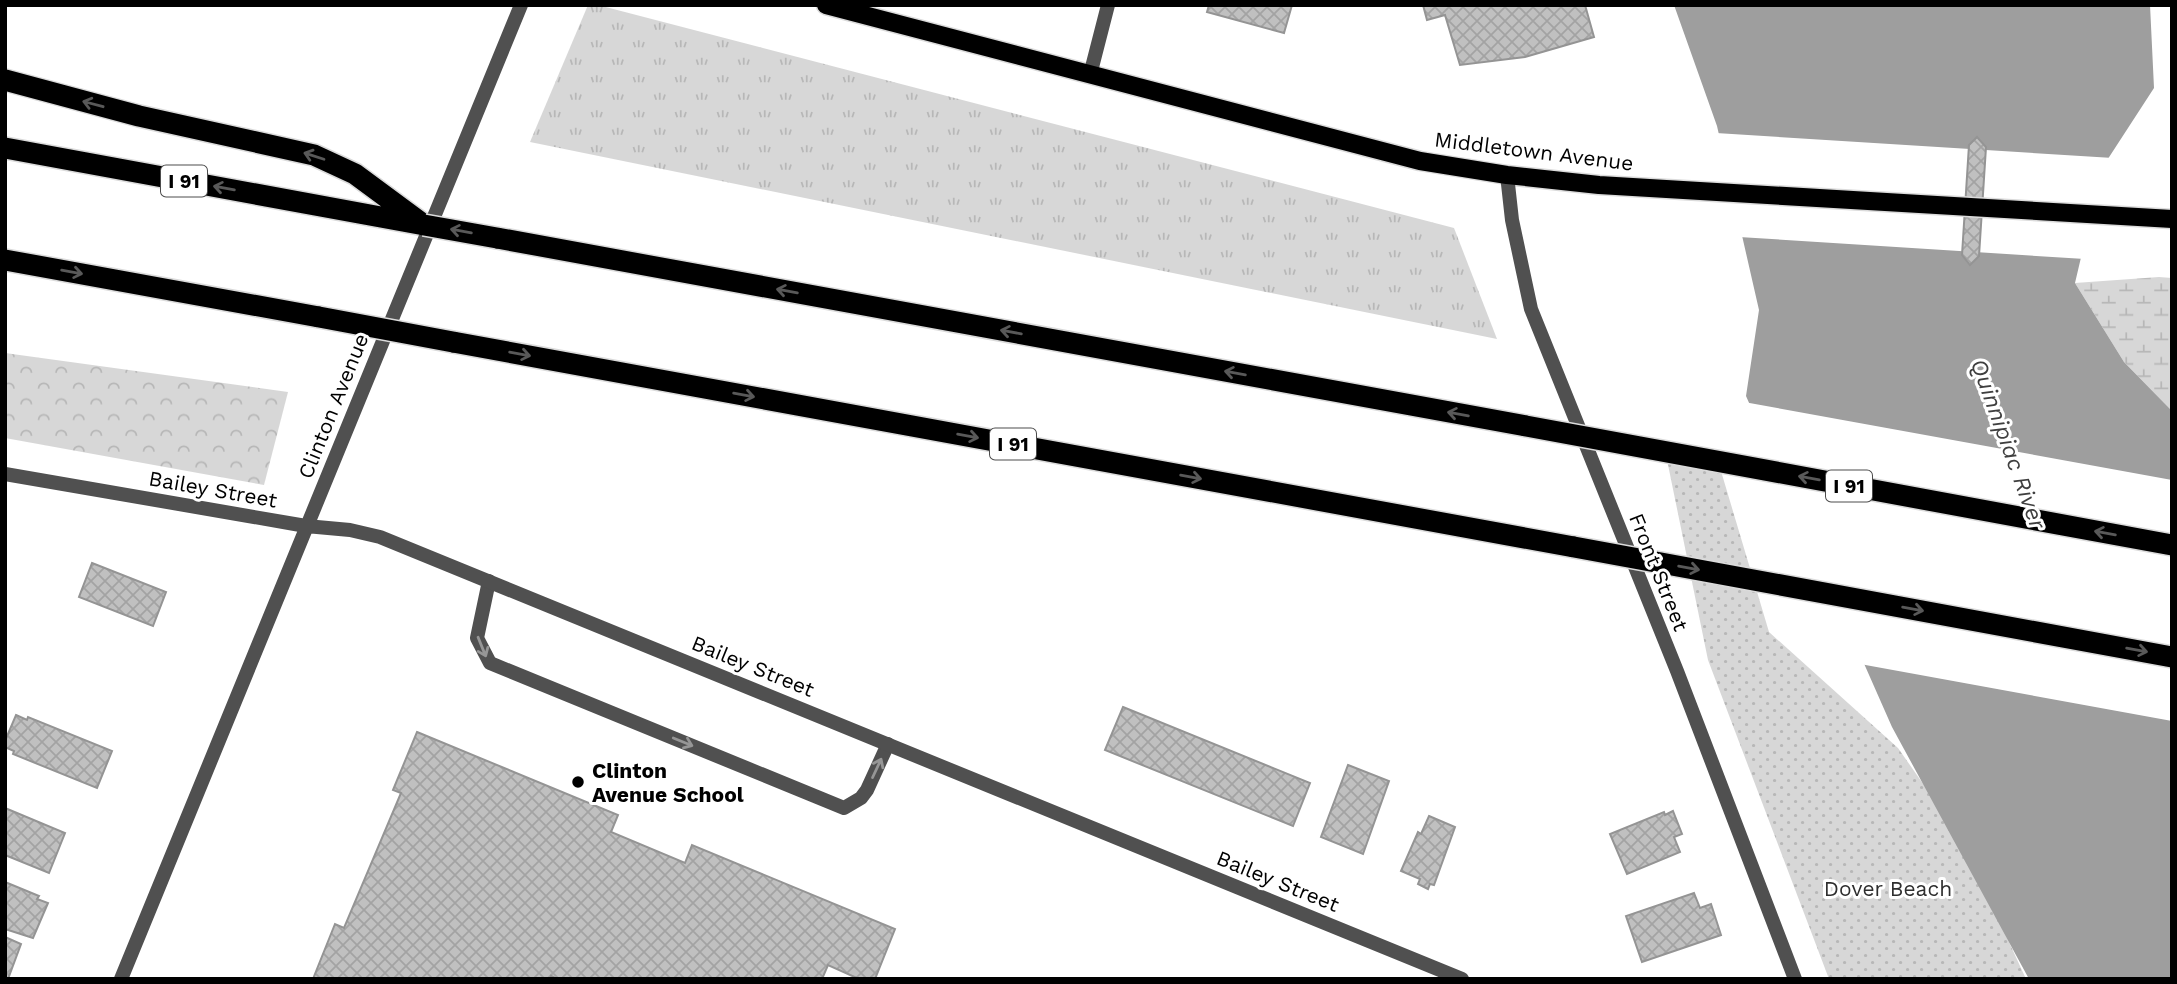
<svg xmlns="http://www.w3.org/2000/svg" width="2177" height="984" font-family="'Work Sans',sans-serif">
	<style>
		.grass { fill: url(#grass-tufts) }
		.forest { fill: url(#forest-crowns) }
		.wetland { fill: url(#wetland-marsh) }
		.park { fill: url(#park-dots) }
		.water { fill: #9e9e9e }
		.pier { fill: #fff }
		.building { fill: url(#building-cross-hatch); stroke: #949494; stroke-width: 2 }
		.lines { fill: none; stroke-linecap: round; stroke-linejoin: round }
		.primary-casing { stroke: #dbdbdb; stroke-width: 21 }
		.highway-casing { stroke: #dbdbdb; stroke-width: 24 }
		.lane { stroke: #505050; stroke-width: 14 }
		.street { stroke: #505050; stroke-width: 14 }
		.primary { stroke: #000; stroke-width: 18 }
		.highway { stroke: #000; stroke-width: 21 }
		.highway-bridge-casing { stroke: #dbdbdb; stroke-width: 24; stroke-linecap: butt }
		.highway-bridge { stroke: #000; stroke-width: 21 }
		.oneway { stroke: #595959 }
		.oneway2 { stroke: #969696 }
		.poi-dot { fill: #000; stroke: #fff; stroke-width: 2.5 }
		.labels { text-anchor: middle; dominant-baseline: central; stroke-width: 6; stroke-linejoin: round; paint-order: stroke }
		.shield { fill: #fff; stroke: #4c4c4c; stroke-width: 2 }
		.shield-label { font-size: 19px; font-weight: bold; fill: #000 }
		.street-label { font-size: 21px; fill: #000; stroke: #fff }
		.poi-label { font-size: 21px; font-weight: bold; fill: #000; stroke: #fff; text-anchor: start }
		.park-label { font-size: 21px; fill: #2e2e2e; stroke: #fff }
		.water-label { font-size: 23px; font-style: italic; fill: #3f3f3f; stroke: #fff }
	</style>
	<defs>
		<pattern id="grass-tufts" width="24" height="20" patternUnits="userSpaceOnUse" patternTransform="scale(1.75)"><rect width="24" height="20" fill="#d7d7d7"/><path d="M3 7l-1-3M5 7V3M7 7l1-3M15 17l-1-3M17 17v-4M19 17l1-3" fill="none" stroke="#b7b7b7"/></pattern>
		<pattern id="forest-crowns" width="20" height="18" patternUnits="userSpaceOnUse" patternTransform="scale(1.75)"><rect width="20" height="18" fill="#d7d7d7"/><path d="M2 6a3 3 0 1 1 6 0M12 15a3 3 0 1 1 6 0" fill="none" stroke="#b7b7b7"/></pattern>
		<pattern id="wetland-marsh" width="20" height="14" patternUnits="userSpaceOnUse" patternTransform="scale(1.75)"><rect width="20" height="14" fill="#d7d7d7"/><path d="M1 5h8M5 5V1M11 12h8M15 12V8" fill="none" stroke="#b7b7b7"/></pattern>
		<pattern id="park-dots" width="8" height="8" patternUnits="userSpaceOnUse" patternTransform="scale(1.75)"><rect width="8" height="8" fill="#d7d7d7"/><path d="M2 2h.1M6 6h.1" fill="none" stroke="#b7b7b7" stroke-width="1.8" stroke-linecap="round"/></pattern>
		<pattern id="building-cross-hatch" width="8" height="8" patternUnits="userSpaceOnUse" patternTransform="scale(1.75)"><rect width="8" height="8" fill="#c0c0c0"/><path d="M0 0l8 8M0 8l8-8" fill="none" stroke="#a3a3a3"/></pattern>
	</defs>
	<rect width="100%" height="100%" fill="#fff"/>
	<path class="grass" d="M588 5H598L1454 228 1497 339 530 142Z"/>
	<path class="forest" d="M5 353 288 392 264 485 5 438Z"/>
	<path class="wetland" d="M2159 277 2172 278V411L2124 362 2075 283Z"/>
	<path class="park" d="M1666 455 1718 461 1769 632 1898 748 1961 838 2026 979H1829L1708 660Z"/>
	<path class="water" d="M1674 5H2150L2154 88 2102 168 2075 283 2124 362 2172 411V979H2029L1892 727 1746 396 1759 310 1717 126Z"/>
	<path class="pier" d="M1716 133 2113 158 2106 170 2085 259 1739 237Z
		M1744 402 2172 480V721L1860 664Z"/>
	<path class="building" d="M1209 5H1292L1284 33 1207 12Z
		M1423 5H1585L1594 37 1525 57 1460 65 1445 15 1427 20Z
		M1977 137 1986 147 1979 256 1970 265 1962 255 1969 145Z
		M92 563 166 592 153 626 79 597Z
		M1123 707 1310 783 1293 826 1105 750Z
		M16 715 27 720 28 717 112 751 97 788 13 754 14 751 5 747V741Z
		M417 732 618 815 611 832 685 863 692 845 895 929 875 979H859L828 965 822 979H557L551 976 550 979H313L335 924 344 928 401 793 393 790Z
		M1348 765 1389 781 1363 854 1321 837Z
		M5 808 65 833 49 873 5 855Z
		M1673 811 1682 834 1674 837 1680 852 1627 874 1610 834 1664 812 1665 815Z
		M1429 816 1455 827 1434 885 1430 884 1428 889 1418 884 1420 879 1401 871 1418 832 1421 834Z
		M5 882 39 896 37 899 48 903 33 938 5 929Z
		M1694 893 1700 908 1711 904 1721 935 1642 962 1626 916Z
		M5 937 21 944 8 979H5Z"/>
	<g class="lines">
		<defs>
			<path id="primary" d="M826 5 1420 161 1507 175 1599 185 2172 219"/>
			<path id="highway" d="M5 80 139 116 314 155 355 174 424 225
				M5 148 419 224
				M497 238 1526 426
				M5 260 319 317
				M453 342 1574 547"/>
		</defs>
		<use href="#primary" class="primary-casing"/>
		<use href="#highway" class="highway-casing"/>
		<path class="lane" d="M1090 75 1108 5
			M489 581 477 638 490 663 844 808 861 798 867 790 888 744"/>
		<path class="street" d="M1507 175 1512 220 1531 309 1677 671 1795 979
			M5 474 306 526 350 530 380 537 1462 979
			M121 979 521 5"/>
		<use href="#primary" class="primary"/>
		<use href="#highway" class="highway"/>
		<defs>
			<path id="highway-bridge" d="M424 225 497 238
				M319 317 453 342
				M1526 426 2172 545
				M1574 547 2172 657"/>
		</defs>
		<use href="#highway-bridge" class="highway-bridge-casing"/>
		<use href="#highway-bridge" class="highway-bridge"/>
	</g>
	<defs><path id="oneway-shaft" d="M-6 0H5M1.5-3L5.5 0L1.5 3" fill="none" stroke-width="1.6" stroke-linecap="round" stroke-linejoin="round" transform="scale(1.75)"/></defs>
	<g class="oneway">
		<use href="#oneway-shaft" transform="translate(93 104) rotate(-165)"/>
		<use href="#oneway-shaft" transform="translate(314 156) rotate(-162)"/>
		<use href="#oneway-shaft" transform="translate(224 188) rotate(-170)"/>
		<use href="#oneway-shaft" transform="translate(461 231) rotate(-170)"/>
		<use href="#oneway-shaft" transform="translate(72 272) rotate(10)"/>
		<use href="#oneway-shaft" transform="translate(787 291) rotate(-170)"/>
		<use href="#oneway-shaft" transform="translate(1011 332) rotate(-170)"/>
		<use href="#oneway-shaft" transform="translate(520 354) rotate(10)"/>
		<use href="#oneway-shaft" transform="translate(1235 373) rotate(-170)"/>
		<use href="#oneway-shaft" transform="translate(744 395) rotate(10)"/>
		<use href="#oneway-shaft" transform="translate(1458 414) rotate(-170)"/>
		<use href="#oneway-shaft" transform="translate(968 436) rotate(10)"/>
		<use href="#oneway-shaft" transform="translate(1191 477) rotate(10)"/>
		<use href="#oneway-shaft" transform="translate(1809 478) rotate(-170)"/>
		<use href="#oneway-shaft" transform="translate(2105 533) rotate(-170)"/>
		<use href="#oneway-shaft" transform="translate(1689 568) rotate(10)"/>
		<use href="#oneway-shaft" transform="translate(1913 609) rotate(10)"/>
		<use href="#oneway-shaft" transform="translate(2137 650) rotate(10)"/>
	</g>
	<g class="oneway2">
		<use href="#oneway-shaft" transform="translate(482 647) rotate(68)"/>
		<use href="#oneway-shaft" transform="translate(683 742) rotate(22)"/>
		<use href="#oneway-shaft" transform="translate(877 768) rotate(-65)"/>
	</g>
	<circle class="poi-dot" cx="578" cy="782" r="7"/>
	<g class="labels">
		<g class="shield">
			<rect x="161" y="165.5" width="46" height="31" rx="5"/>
			<rect x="990" y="428.5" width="46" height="31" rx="5"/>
			<rect x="1826" y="470.5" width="46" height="31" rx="5"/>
		</g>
		<g class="shield-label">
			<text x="184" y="181">I 91</text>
			<text x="1013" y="444">I 91</text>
			<text x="1849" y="486">I 91</text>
		</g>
		<g class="street-label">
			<text transform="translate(1534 151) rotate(7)">Middletown Avenue</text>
			<text transform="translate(333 406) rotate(-68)">Clinton Avenue</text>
			<text transform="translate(213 489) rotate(10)">Bailey Street</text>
			<text transform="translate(1659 572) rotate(68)">Front Street</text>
			<text transform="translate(753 666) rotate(22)">Bailey Street</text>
			<text transform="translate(1278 881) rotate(22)">Bailey Street</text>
		</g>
		<g class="poi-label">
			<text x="592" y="770">Clinton<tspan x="592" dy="24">Avenue School</tspan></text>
		</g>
		<g class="park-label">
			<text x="1888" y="888">Dover Beach</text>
		</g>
		<g class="water-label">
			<text transform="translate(2008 444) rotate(70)">Quinnipiac River</text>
		</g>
	</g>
	<rect width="2177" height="984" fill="none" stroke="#000000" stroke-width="14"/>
</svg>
